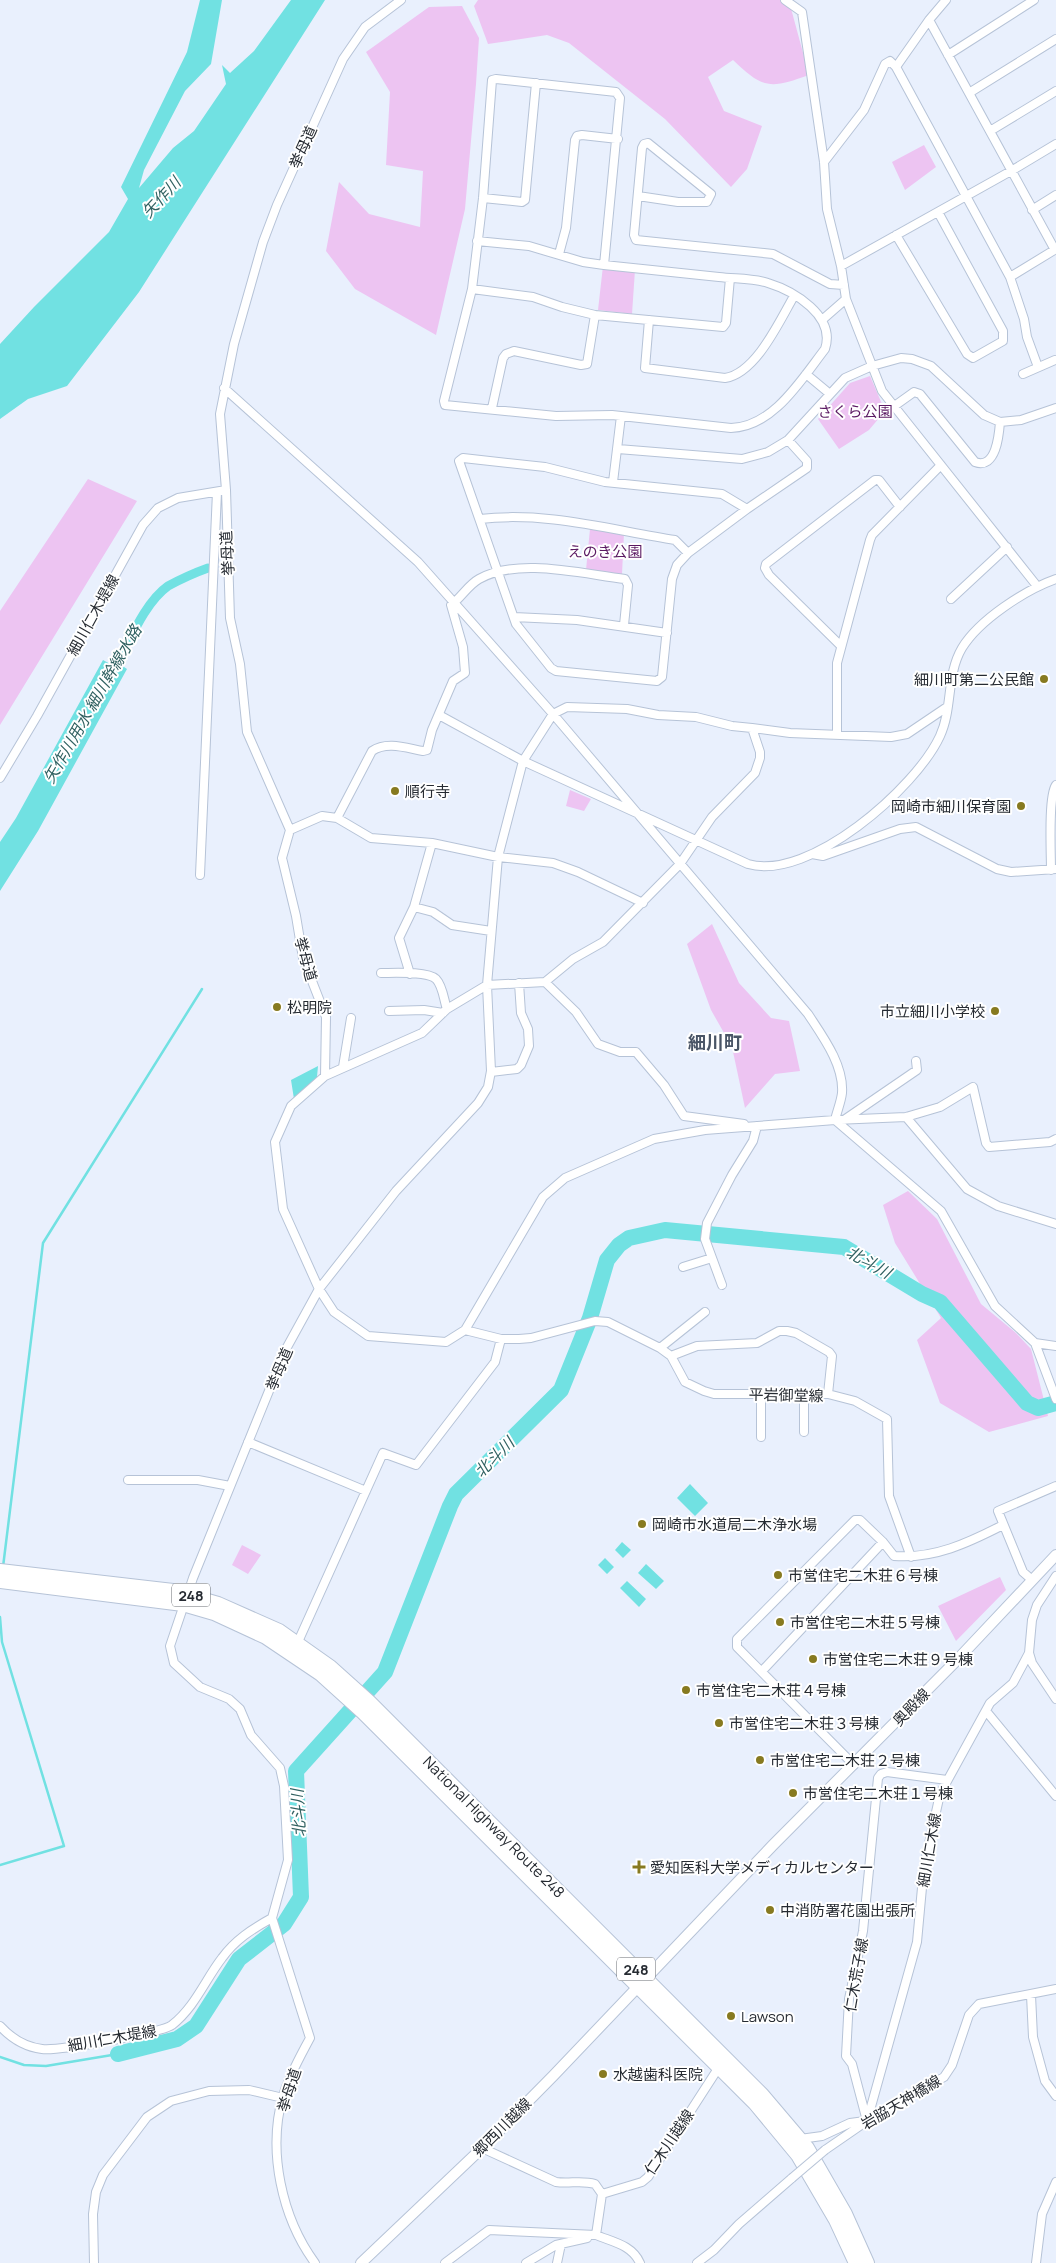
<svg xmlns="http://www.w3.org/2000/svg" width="1056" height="2263" font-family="Manrope,'Noto Sans JP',sans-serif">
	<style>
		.green { fill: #edc4f2 }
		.water { fill: #71e1e2 }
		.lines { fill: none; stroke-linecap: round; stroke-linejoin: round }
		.stream { stroke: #71e1e2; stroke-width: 2.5 }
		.canal { stroke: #71e1e2; stroke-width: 9 }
		.river { stroke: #71e1e2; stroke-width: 16 }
		.minor-casing { stroke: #b6c3d7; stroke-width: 10 }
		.tertiary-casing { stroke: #b6c3d7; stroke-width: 12 }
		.trunk-casing { stroke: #b6c3d7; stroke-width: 16 }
		.minor { stroke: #fff; stroke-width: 8 }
		.tertiary { stroke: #fff; stroke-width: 10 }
		.trunk { stroke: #fff; stroke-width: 14 }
		.minor-bridge-casing { stroke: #b6c3d7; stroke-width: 10; stroke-linecap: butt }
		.minor-bridge { stroke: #fff; stroke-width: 8 }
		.poi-dot { fill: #877a20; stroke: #fff; stroke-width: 2 }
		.labels { text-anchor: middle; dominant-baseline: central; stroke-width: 4; stroke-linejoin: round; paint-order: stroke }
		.shield { fill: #fff; stroke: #676b70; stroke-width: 1 }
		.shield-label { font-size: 14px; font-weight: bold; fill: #262b32 }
		.street-label { font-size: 15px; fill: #262b32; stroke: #fff }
		.park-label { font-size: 15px; fill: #5a1962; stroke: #fff }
		.poi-label { font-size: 15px; fill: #262b32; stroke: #fff; text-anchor: start }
		.water-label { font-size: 16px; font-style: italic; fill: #306161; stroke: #fff }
		.quarter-label { font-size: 18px; font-weight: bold; fill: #4a5566; stroke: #fff }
	</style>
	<rect width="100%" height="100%" fill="#e9f0fd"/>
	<path class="green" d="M478 0H791L789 1 809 75C770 89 763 89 733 60L708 77 724 111 762 126 747 169 731 187 665 119 569 43 547 35 488 44 474 6Z
		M462 6 479 38 476 84 465 209 436 335 355 289 326 251 339 182 369 214 420 227 423 171 386 165 390 92 366 52 429 7Z
		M924 145 936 167 905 190 892 162Z
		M603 266 635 270 632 314 598 310Z
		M870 376 885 411 869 430 839 449 818 419 850 383Z
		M88 479 137 501 0 725V611Z
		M590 529 624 533 622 574 586 570Z
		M570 790 591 799 584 811 566 806Z
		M712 924 739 983 771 1018 789 1021 800 1071 775 1074 745 1108 732 1047 711 1010 687 944Z
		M908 1191 937 1219 981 1304 1016 1333 1031 1349 1048 1416 989 1432 940 1403 917 1340 941 1318 895 1243 883 1205Z
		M242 1545 261 1555 248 1574 232 1565Z
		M1000 1577 1006 1590 956 1641 938 1606Z"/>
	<path class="water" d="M200 0H222L211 64 185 91 144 170 139 188 173 148 194 131 226 84 222 65 230 73 254 51 291 0H325L139 292 67 386 28 399 0 419V344L34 307 109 232 128 199 121 187 187 52Z
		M117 656 124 660 121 665 127 669 38 831 0 891V842L16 818 103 660 112 665Z
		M318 1066 317 1077 294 1099 291 1080Z
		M690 1484 708 1503 695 1516 677 1498Z
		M622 1542 631 1550 623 1558 615 1550Z
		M605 1558 614 1567 607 1574 598 1565Z
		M646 1564 664 1581 656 1589 638 1573Z
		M627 1581 646 1599 639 1607 620 1588Z"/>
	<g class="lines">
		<path class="stream" d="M3 1567 43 1243 202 989
			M0 1617 2 1642 64 1846 0 1865
			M0 2057 24 2065 46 2066 118 2054"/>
		<path class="canal" d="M115 668C129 643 144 603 168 586 181 579 194 573 208 568"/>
		<path class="river" d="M118 2054 177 2039 196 2026 239 1959 284 1924 301 1897 296 1771 385 1672 450 1506 456 1494 561 1390 590 1318 607 1260 619 1245 629 1238 665 1230 844 1247 922 1294 940 1302 1027 1403 1038 1408 1056 1403"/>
		<defs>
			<path id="minor" d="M785 0 802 12 824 162 827 209 841 266 846 299 882 391 1037 586
				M929 20 1055 250
				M948 55 1034 0
				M896 67 929 20 946 0
				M969 93 1056 39
				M990 131 1056 91
				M824 162 864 110 885 64 890 61 896 67 1010 277 1024 319 1027 337 1038 367
				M638 196 678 202H707L711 194 648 143 644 144 642 148 634 235 636 240 773 254 830 284 844 285
				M483 198 522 202 525 200 536 83
				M1032 210 1056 195
				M896 235 967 354 973 358 1003 341V331L938 212
				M477 241 529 246 583 262 604 265C643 269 681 273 719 277 735 279 753 278 768 283 794 291 836 316 825 349 801 380 773 427 731 428L612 415 556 416 445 405 444 401 472 289 483 198 492 80 496 79 616 92 620 98 604 265
				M559 254 566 228 575 140 577 136 582 135 618 139
				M841 266 1011 171 1056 144
				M1010 277 1056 249
				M472 289 533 297 562 307 595 315
				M649 320 645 368 725 378C756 373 779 322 794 296
				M822 320 846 299
				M806 374 830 394
				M1023 374 1055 360
				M224 388 418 562 553 714 808 1014C823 1037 844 1065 842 1093 841 1102 837 1111 835 1120L906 1117 940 1107 973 1087 986 1143 989 1147 1050 1142 1056 1139
				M893 407 914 392 920 394 975 462C996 470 999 435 1000 422
				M492 408 503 358 506 354 514 351 581 365 587 364 595 315 723 327 726 323 730 278
				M618 449 742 459 768 452 788 440 845 378 872 366 901 358 912 359 931 366 984 415 1000 422 1021 420 1056 408
				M613 482 621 416
				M747 509 722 494 605 482 545 467 463 458 459 461 516 624 551 668 556 671 657 681 662 677 672 579 677 565 688 553 747 509 807 468V461L788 440
				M480 519C545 511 611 530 675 540L688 553
				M951 599 1007 547
				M514 617 577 620 667 633
				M840 645 769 575 765 568 766 564 875 480H879L900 507
				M947 707 907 734 891 737 790 733 752 728 760 752V758L755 773 712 817 680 864 603 942 573 959 545 982 487 985 447 1009 422 1033 325 1076 291 1106 275 1142 283 1209 319 1289 334 1312 368 1336 446 1342 465 1330 543 1197 565 1178 654 1139 705 1130 835 1120 941 1211 995 1306 1035 1343 1056 1399
				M439 715 523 761 748 864C809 882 916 788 940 736 953 708 946 675 962 648 979 620 1025 590 1056 579
				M837 733V663L870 540 872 535 941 465
				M0 778 37 716 143 525 158 508 178 498 226 490
				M337 818 372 751C387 741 406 748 423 751L427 750 432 730 453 681 465 673 463 647 451 605C461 598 468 585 479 579 518 557 582 574 625 579L628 585 624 625
				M290 830 322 816 337 818 371 838 432 843 498 857 553 863 578 872 643 903
				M812 854 823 856 900 829 916 827 997 869 1011 872 1056 869
				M1051 870C1051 853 1048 796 1056 785
				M200 875 217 492
				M414 907 433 912 452 925 491 931
				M381 973C394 973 427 971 436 979 443 986 444 1001 447 1009
				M410 974 399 938 414 907 432 843
				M545 982 576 1012 598 1044 620 1052H636L664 1085 684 1116 744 1124
				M389 1011 424 1010 443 1013
				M343 1067 351 1018
				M491 1072 517 1069 521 1065 529 1046 528 1029 521 1013 519 983
				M325 1076 326 1017 303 958 296 916 282 858 290 830 247 732 240 664 230 618 226 490 220 414 234 344 263 242 277 205 343 59 365 27 401 0
				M906 1117 967 1189 998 1206 1056 1224
				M844 1120 917 1070 916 1061
				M683 1267 712 1258
				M722 1285 705 1239 707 1223 732 1175 753 1141 757 1126
				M465 1330 501 1339H519L531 1338 595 1321 608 1322 660 1348 671 1356 685 1382 704 1391 714 1394H828L855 1401 887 1419 889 1496 911 1557
				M1035 1343 1056 1346
				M660 1348 705 1312
				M671 1356 697 1346 757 1343 779 1331H787L796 1333 829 1352 832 1356 828 1394
				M804 1432V1394
				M761 1437V1394
				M248 1442 366 1491
				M128 1480H198L230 1486
				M1031 1579 1023 1572 998 1511 1056 1486
				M297 1644 383 1453 416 1465 495 1362 501 1339
				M1029 1653 1032 1663 1056 1699
				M762 1671 883 1542
				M986 1711 1056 1796
				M854 1765 737 1647V1639L855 1520H860L883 1542 894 1556C934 1559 968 1543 1003 1525
				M272 1918 288 1860 284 1786 280 1768 251 1735 240 1709 229 1699 200 1687 174 1663 170 1646 193 1578 286 1349 319 1289 396 1191 478 1103 488 1087 491 1071 487 985 498 857 523 761 553 714 567 707 627 709 658 715 696 717 732 726 752 728
				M272 1918 310 2038C300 2057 289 2076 283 2096 267 2151 282 2218 315 2263
				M1031 1995 1033 2037 1045 2081 1056 2096
				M0 2026C11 2038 26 2047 42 2049 58 2051 161 2033 172 2025 195 2007 205 1980 222 1958 235 1940 252 1929 272 1918
				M867 2121 917 1942 924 1866 940 1794 990 1703 1013 1683 1029 1653 1032 1620 1037 1605 1056 1576
				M867 2121 852 2064 846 2056 849 1999 863 1931 878 1778 881 1774 887 1772 947 1780
				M800 2139 822 2136 850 2123 865 2121
				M482 2148 556 2182C569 2184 582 2180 595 2184L602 2194 596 2235C613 2242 632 2245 640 2263
				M825 2150 867 2121 944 2077 952 2065 969 2015 979 2004 1056 1989
				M602 2194 642 2182 648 2177 719 2067
				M94 2263 93 2214 96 2192 103 2175 147 2117 171 2101 209 2091 249 2090 283 2098
				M445 2263 489 2230 596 2235
				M526 2263 556 2245 587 2238
				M557 2263 561 2244
				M697 2263 714 2250 739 2224 792 2178
				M1036 2263 1042 2214 1056 2182"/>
			<path id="tertiary" d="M361 2263 482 2148 553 2076 773 1845 957 1660 1056 1555"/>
			<path id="trunk" d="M0 1571 173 1591 218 1604 279 1631 330 1667 369 1702 762 2095 807 2148 845 2214 867 2263
				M0 1581 183 1604 214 1613 266 1637 321 1674 363 1712 755 2103 798 2155 836 2220 856 2263"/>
		</defs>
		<use href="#minor" class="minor-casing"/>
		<use href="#tertiary" class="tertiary-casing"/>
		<use href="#trunk" class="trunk-casing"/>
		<use href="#minor" class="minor"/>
		<use href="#tertiary" class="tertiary"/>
		<use href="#trunk" class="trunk"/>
		<defs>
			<path id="minor-bridge" d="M792 2178 825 2150"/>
		</defs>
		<use href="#minor-bridge" class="minor-bridge-casing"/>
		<use href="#minor-bridge" class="minor-bridge"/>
	</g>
	<g class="poi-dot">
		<circle cx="1044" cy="679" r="5"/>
		<circle cx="395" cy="791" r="5"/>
		<circle cx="1021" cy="806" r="5"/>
		<circle cx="277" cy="1007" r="5"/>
		<circle cx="995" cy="1011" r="5"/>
		<circle cx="642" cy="1524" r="5"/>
		<circle cx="778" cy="1575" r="5"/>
		<circle cx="780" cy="1622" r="5"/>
		<circle cx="813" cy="1659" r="5"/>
		<circle cx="686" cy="1690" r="5"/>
		<circle cx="719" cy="1723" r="5"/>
		<circle cx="760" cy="1760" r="5"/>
		<circle cx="793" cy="1793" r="5"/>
		<path d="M636.5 1859.5h5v5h5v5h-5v5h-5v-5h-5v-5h5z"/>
		<circle cx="770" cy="1910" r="5"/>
		<circle cx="731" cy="2016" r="5"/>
		<circle cx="603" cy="2074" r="5"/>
	</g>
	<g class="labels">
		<g class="shield">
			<rect x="172" y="1583.5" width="38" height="23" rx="4"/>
			<rect x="617" y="1957.5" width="38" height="23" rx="4"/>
		</g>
		<g class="shield-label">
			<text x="191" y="1595">248</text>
			<text x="636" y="1969">248</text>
		</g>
		<g class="street-label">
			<text transform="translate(303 147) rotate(-66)">挙母道</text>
			<text transform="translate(227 553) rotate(-93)">挙母道</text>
			<text transform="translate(93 615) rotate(-61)">細川仁木堤線</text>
			<text transform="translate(306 959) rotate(75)">挙母道</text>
			<text transform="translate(279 1369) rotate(-67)">挙母道</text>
			<text transform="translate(786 1395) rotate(1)">平岩御堂線</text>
			<text transform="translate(911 1707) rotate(-46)">奥殿線</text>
			<text transform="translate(494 1827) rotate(45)">National Highway Route 248</text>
			<text transform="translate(929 1850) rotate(-80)">細川仁木線</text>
			<text transform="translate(856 1975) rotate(-80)">仁木荒子線</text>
			<text transform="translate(112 2038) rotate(-10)">細川仁木堤線</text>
			<text transform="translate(289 2090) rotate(-72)">挙母道</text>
			<text transform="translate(901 2102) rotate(-31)">岩脇天神橋線</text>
			<text transform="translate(502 2127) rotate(-45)">郷西川越線</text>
			<text transform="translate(669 2142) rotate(-56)">仁木川越線</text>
		</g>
		<g class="park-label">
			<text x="855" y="411">さくら公園</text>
			<text x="605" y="551">えのき公園</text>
		</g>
		<g class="poi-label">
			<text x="1034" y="679" text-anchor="end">細川町第二公民館</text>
			<text x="405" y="791">順行寺</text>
			<text x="1011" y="806" text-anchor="end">岡崎市細川保育園</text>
			<text x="287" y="1007">松明院</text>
			<text x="985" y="1011" text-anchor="end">市立細川小学校</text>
			<text x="652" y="1524">岡崎市水道局二木浄水場</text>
			<text x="788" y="1575">市営住宅二木荘６号棟</text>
			<text x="790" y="1622">市営住宅二木荘５号棟</text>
			<text x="823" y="1659">市営住宅二木荘９号棟</text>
			<text x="696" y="1690">市営住宅二木荘４号棟</text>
			<text x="729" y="1723">市営住宅二木荘３号棟</text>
			<text x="770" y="1760">市営住宅二木荘２号棟</text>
			<text x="803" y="1793">市営住宅二木荘１号棟</text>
			<text x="650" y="1867">愛知医科大学メディカルセンター</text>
			<text x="780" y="1910">中消防署花園出張所</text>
			<text x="741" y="2016">Lawson</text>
			<text x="613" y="2074">水越歯科医院</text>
		</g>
		<g class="water-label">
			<text transform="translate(161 197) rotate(-47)">矢作川</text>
			<text transform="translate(92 704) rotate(-60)">矢作川用水 細川幹線水路</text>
			<text transform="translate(869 1262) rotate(29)">北斗川</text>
			<text transform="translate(494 1457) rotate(-45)">北斗川</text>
			<text transform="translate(298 1813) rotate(-93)">北斗川</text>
		</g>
		<g class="quarter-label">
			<text x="715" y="1042">細川町</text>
		</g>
	</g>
</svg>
